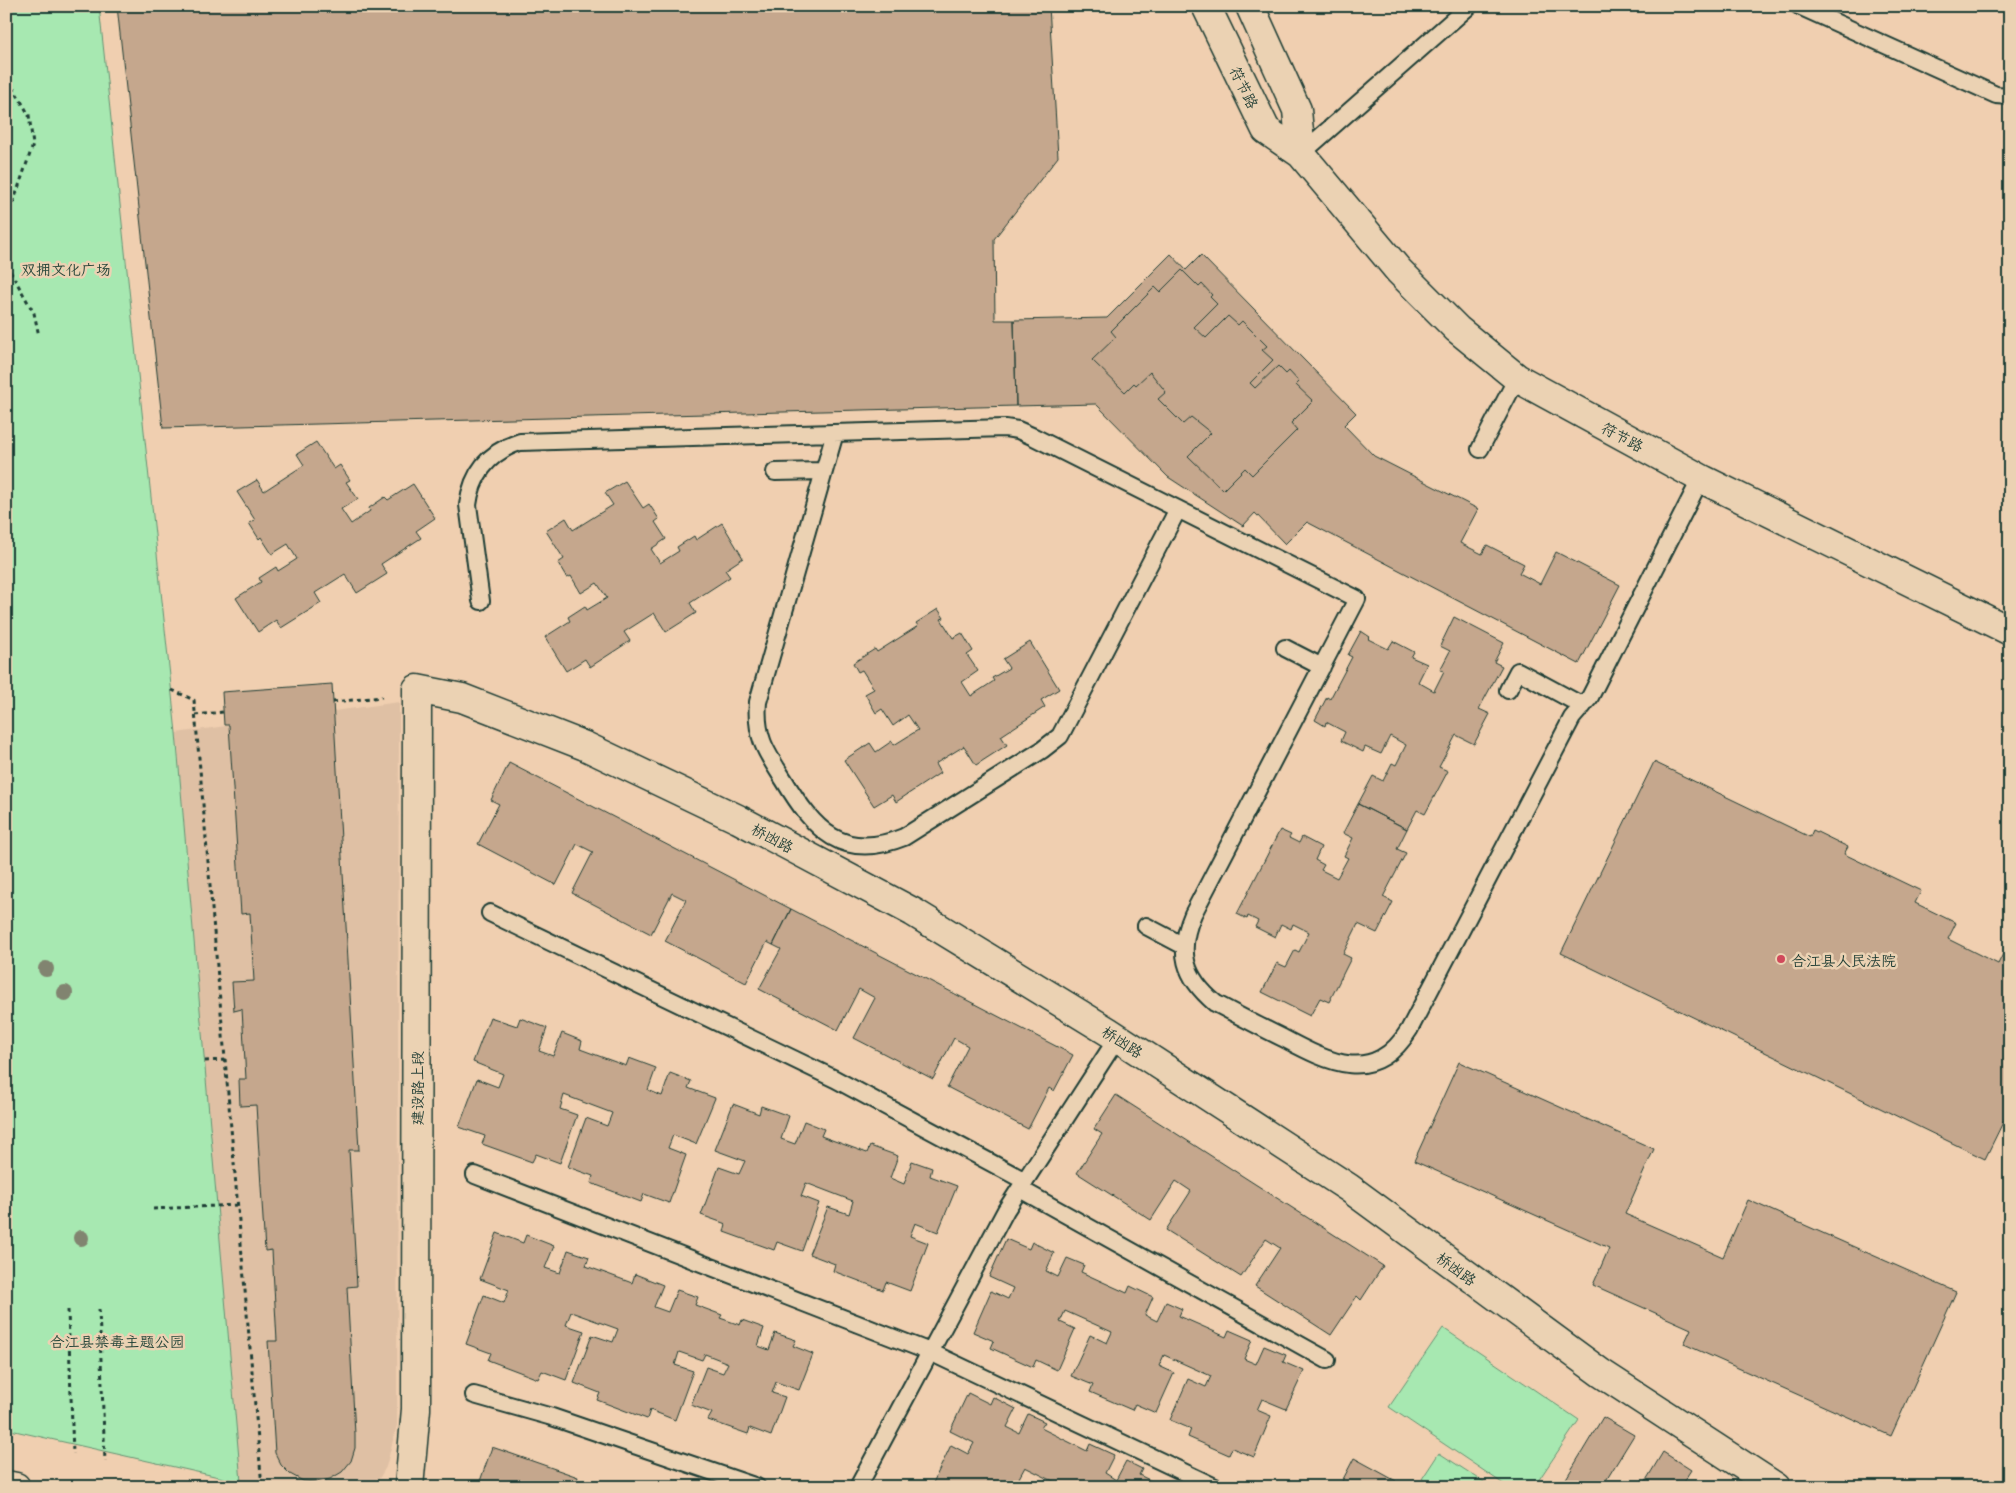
<svg xmlns="http://www.w3.org/2000/svg" width="2016" height="1493" font-family="'Playpen Sans','LXGW WenKai TC',sans-serif">
	<style>
		.built { fill: #dfc0a4 }
		.green { fill: #a7e8b1; stroke: #639272 }
		.building { fill: #c5a78d; stroke: #1f3d34 }
		.lines { fill: none; stroke-linecap: round; stroke-linejoin: round }
		.lane-casing { stroke: #1f3d34; stroke-width: 20 }
		.street-casing { stroke: #1f3d34; stroke-width: 31 }
		.secondary-casing { stroke: #1f3d34; stroke-width: 31 }
		.path { stroke: #1f3d34; stroke-width: 3; stroke-dasharray: 4 4; stroke-linecap: butt }
		.lane { stroke: #ebd2b3; stroke-width: 16 }
		.street { stroke: #ebd2b3; stroke-width: 28 }
		.secondary { stroke: #ebd2b3; stroke-width: 28 }
		.tree { fill: #81846f }
		.poi-dot { fill: #d1495b; stroke: #ebd2b3; stroke-width: 2 }
		.labels { text-anchor: middle; dominant-baseline: central; stroke-width: 5; stroke-linejoin: round; paint-order: stroke }
		.street-label { font-size: 15px; fill: #1f3d34; stroke: #ebd2b3 }
		.park-label { font-size: 15px; fill: #26463a; stroke: #ebd2b3 }
		.poi-label { font-size: 15px; fill: #1f3d34; stroke: #ebd2b3; text-anchor: start }
	</style>
	<rect width="100%" height="100%" fill="#f0cfb0"/>
	<filter id="ink" filterUnits="userSpaceOnUse"><feTurbulence type="fractalNoise" baseFrequency=".02" numOctaves="2"/><feDisplacementMap in="SourceGraphic" scale="10" xChannelSelector="R" yChannelSelector="G"/><feConvolveMatrix kernelMatrix="1 2 1 2 8 2 1 2 1" color-interpolation-filters="sRGB"/></filter>
	<g filter="url(#ink)">
		<path class="built" d="M399 702 397 1425 386 1467 374 1487H261L241 1482 176 733Z"/>
		<path class="green" d="M6 6H99L176 733 241 1482 6 1429Z
			M1443 1328 1579 1420 1534 1487H1508L1389 1407Z
			M1439 1453 1487 1484 1486 1487H1434L1422 1479Z"/>
		<path class="building" d="M117 6H1049L1058 157 994 239 995 320H1014L1016 406 163 428Z
			M1171 254 1186 270 1201 255 1356 413 1344 425 1374 456 1478 509 1460 543 1482 554 1487 545 1524 564 1519 573 1540 584 1556 552 1620 585 1579 664 1307 522 1285 544 1255 513 1243 526 1168 477 1096 404 1016 406 1014 320 1107 318Z
			M1182 270 1199 287 1202 284 1212 295 1210 297 1217 304 1194 327 1206 338 1228 316 1238 325 1242 321 1267 346 1262 350 1273 360 1250 383 1255 388 1278 366 1286 374 1289 371 1299 382 1296 385 1313 401 1291 423 1297 430 1252 475 1245 468 1223 490 1188 456 1211 433 1191 417 1183 424 1158 399 1166 392 1150 372 1136 385 1134 383 1125 392 1092 360 1116 337 1111 331 1155 287 1160 292Z
			M316 442 334 469 340 465 350 480 346 482 358 499 341 509 351 524 370 511 369 508 385 497 388 500 413 484 435 518 416 531 421 538 381 564 387 574 357 593 345 574 315 593 321 603 281 628 276 620 258 632 236 598 261 582 259 578 276 567 278 571 297 559 288 544 272 554 261 537 259 539 249 523 255 520 237 492 257 480 264 491 304 465 297 454Z
			M625 481 643 508 649 504 659 519 655 522 666 539 651 549 660 563 679 551 677 547 694 536 696 540 722 523 743 558 725 570 730 577 690 603 696 613 666 632 654 613 624 632 630 641 590 667 585 659 566 671 545 637 570 621 568 617 585 606 587 610 607 598 597 583 581 593 571 576 567 578 558 563 564 559 546 531 566 518 573 530 613 505 605 493Z
			M938 609 944 618 941 619 953 638 962 633 973 651 967 655 978 671 962 682 971 696 994 681 992 678 1009 668 1003 659 1030 642 1059 689 1041 700 1045 707 1001 736 1007 745 976 765 964 746 935 764 940 773 896 802 892 795 874 806 844 760 870 743 876 752 892 741 894 745 918 730 908 715 893 726 882 709 876 713 865 694 874 689 862 670 858 672 853 663 875 649 877 652 918 626 916 623Z
			M1454 617 1504 643 1494 662 1502 666 1479 709 1490 714 1474 744 1456 735 1439 767 1448 771 1425 814 1417 810 1407 829 1358 804 1373 776 1383 781 1392 763 1396 765 1406 745 1390 736 1381 754 1365 747 1363 752 1341 741 1345 732 1326 722 1325 726 1315 720 1327 697 1330 699 1352 657 1348 655 1361 631 1370 637 1368 639 1388 649 1393 641 1414 652 1411 657 1427 664 1418 682 1434 691 1444 671 1440 670 1450 651 1440 646Z
			M332 684 359 1150H349L357 1286 347 1287 355 1434V1448L351 1461 342 1472 330 1479 316 1482 303 1481 290 1474 281 1465 275 1453 268 1341H277L272 1250 265 1251 256 1105 240 1106 239 1079H246L242 1009 234 1011 232 982 254 981 250 913 241 914 229 725H224L222 692Z
			M1654 762 1810 837 1813 830 1848 847 1844 854 1921 891 1915 903 1956 923 1948 939 1998 964 2004 952 2010 955V1108L1985 1159 1561 953Z
			M509 763 791 909 773 945 767 942 746 983 665 941 686 900 672 893 651 934 572 893 593 852 577 844 556 885 478 844 499 804 491 800Z
			M1358 804 1407 829 1397 849 1406 853 1383 897 1393 902 1377 933 1358 924 1343 954 1351 958 1329 1002 1320 998 1310 1016 1262 992 1277 963 1286 967 1295 950 1299 952 1309 932 1293 924 1291 929 1281 924 1275 937 1255 927 1258 921 1248 916 1247 919 1237 914 1280 830 1291 835 1289 838 1299 843 1302 837 1321 847 1315 860 1324 865 1321 870 1337 878 1348 858 1344 856 1353 838 1343 833Z
			M791 909 1073 1055 1054 1091 1049 1088 1028 1129 947 1087 968 1046 954 1038 933 1079 854 1038 875 998 859 989 838 1030 759 989 781 949 773 945Z
			M490 1017 517 1026 520 1018 547 1028 539 1051 553 1056 562 1033 582 1041 580 1049 626 1066 629 1058 656 1068 648 1090 662 1096 670 1073 691 1081 688 1088 715 1098 696 1144 673 1135 668 1148 686 1155 669 1203 644 1194 641 1202 591 1183 593 1176 568 1167 586 1118 607 1126 612 1113 564 1095 560 1109 577 1115 560 1163 536 1154 532 1162 482 1144 485 1136 459 1127 477 1079 498 1087 503 1074 473 1062Z
			M1459 1062 1654 1149 1625 1214 1723 1257 1748 1200 1956 1292 1891 1436 1684 1344 1691 1329 1593 1285 1609 1248 1414 1161Z
			M1116 1095 1383 1266 1361 1300 1357 1296 1331 1335 1255 1286 1280 1248 1266 1239 1241 1277 1166 1230 1191 1191 1176 1181 1151 1220 1077 1173 1102 1134 1094 1129Z
			M733 1104 759 1114 761 1106 789 1116 781 1139 795 1144 804 1121 824 1129 821 1136 867 1153 870 1146 898 1156 890 1178 904 1184 912 1161 932 1168 930 1176 957 1186 938 1232 915 1223 910 1236 928 1243 910 1291 886 1282 883 1290 833 1271 835 1264 809 1254 828 1207 849 1214 853 1201 806 1183 801 1196 819 1203 802 1251 777 1242 774 1250 724 1232 726 1224 701 1215 719 1167 739 1174 745 1161 715 1150Z
			M497 1233 523 1243 526 1235 554 1246 545 1268 560 1273 568 1250 589 1257 586 1266 632 1283 635 1274 663 1285 654 1307 668 1312 677 1290 698 1297 695 1305 722 1315 720 1318 740 1325 742 1320 764 1328 758 1346 769 1350 775 1333 796 1340 793 1346 813 1354 799 1390 776 1382 772 1393 785 1397 771 1436 750 1428 748 1434 708 1420 712 1413 691 1405 706 1367 723 1373 728 1363 705 1354 702 1360 679 1352 675 1365 693 1371 675 1420 650 1410 647 1419 597 1400 600 1393 574 1383 592 1335 613 1342 618 1329 571 1312 566 1325 584 1331 566 1380 542 1371 538 1379 488 1360 491 1353 466 1344 484 1295 504 1303 509 1290 480 1279Z
			M1006 1239 1029 1249 1032 1242 1054 1253 1046 1271 1058 1277 1067 1258 1084 1265 1081 1272 1105 1283 1127 1293 1130 1286 1153 1297 1145 1315 1157 1321 1166 1302 1182 1309 1179 1316 1204 1327 1226 1337 1229 1330 1252 1340 1244 1359 1256 1364 1264 1346 1286 1355 1283 1362 1304 1371 1286 1409 1262 1399 1257 1410 1271 1416 1254 1457 1232 1448 1229 1455 1188 1437 1191 1429 1170 1420 1188 1379 1206 1387 1211 1376 1164 1355 1159 1366 1174 1373 1156 1413 1135 1404 1132 1410 1090 1392 1093 1385 1071 1376 1090 1335 1107 1343 1112 1332 1065 1311 1060 1322 1075 1329 1057 1370 1036 1360 1033 1367 991 1348 994 1341 973 1332 991 1291 1008 1299 1013 1288 989 1277Z
			M968 1393 990 1404 993 1397 1016 1409 1007 1427 1019 1433 1028 1414 1045 1422 1041 1428 1087 1451 1090 1444 1114 1455 1105 1473 1116 1480 1126 1461 1142 1469 1139 1475 1164 1487H1065L1025 1467 1019 1478 1033 1487H935L932 1485 951 1445 968 1454 974 1443 950 1431Z
			M1603 1417 1634 1435 1602 1487H1561Z
			M492 1447 578 1477 575 1487H478Z
			M1663 1452 1691 1470 1680 1487H1642Z
			M1354 1458 1396 1481 1393 1487H1339Z"/>
		<g class="lines">
			<defs>
				<path id="lane" d="M1799 6 1996 95 2010 96
					M1301 154 1469 6
					M835 433 758 702C755 737 766 752 784 780 814 830 842 862 904 837L1042 750 1060 736 1178 509
					M1480 449 1517 378
					M775 472 824 471
					M481 601 468 505C472 473 489 452 520 442L1005 428 1018 430 1034 437 1357 599 1193 914C1177 951 1184 977 1215 1003 1238 1015 1260 1027 1283 1038 1330 1063 1374 1086 1409 1030L1572 718 1590 697 1701 478
					M1285 648 1322 667
					M1508 690 1518 671 1583 706
					M490 913 835 1079 1025 1181
					M1146 926 1184 946
					M475 1175 930 1352 1215 1487
					M1020 1189 1327 1360
					M474 1395 552 1417 757 1487
					M858 1487 1006 1210 1118 1037"/>
				<path id="street" d="M409 1487 416 1409 417 689 462 698 585 746 738 819 913 912 1109 1032 1349 1188 1601 1373 1776 1487"/>
				<path id="secondary" d="M1206 6 1266 130 1301 154 1399 271 1457 329 1517 378 1704 480 2010 631
					M1250 6 1297 110 1301 154
					M6 1485 16 1487"/>
			</defs>
			<use href="#lane" class="lane-casing"/>
			<use href="#street" class="street-casing"/>
			<use href="#secondary" class="secondary-casing"/>
			<path class="path" d="M13 203 33 145 29 115 14 89
				M6 264 34 313 39 336
				M172 690 194 700 262 1487
				M333 702 382 697
				M195 715 223 712
				M205 1061 225 1060
				M153 1209 237 1205
				M99 1309 105 1462
				M68 1310 73 1454"/>
			<use href="#lane" class="lane"/>
			<use href="#street" class="street"/>
			<use href="#secondary" class="secondary"/>
		</g>
		<g class="tree">
			<circle cx="46" cy="969" r="8"/>
			<circle cx="65" cy="993" r="8"/>
			<circle cx="81" cy="1238" r="8"/>
		</g>
	</g>
	<circle class="poi-dot" cx="1781" cy="959" r="5"/>
	<g class="labels">
		<g class="street-label">
			<text transform="translate(1245 87) rotate(64)">符节路</text>
			<text transform="translate(1623 436) rotate(28)">符节路</text>
			<text transform="translate(773 837) rotate(28)">桥凼路</text>
			<text transform="translate(1123 1041) rotate(33)">桥凼路</text>
			<text transform="translate(416 1088) rotate(-90)">建设路上段</text>
			<text transform="translate(1457 1268) rotate(36)">桥凼路</text>
		</g>
		<g class="park-label">
			<text x="66" y="268">双拥文化广场</text>
			<text x="117" y="1340">合江县禁毒主题公园</text>
		</g>
		<g class="poi-label">
			<text x="1791" y="959">合江县人民法院</text>
		</g>
	</g>
	<rect width="2016" height="1493" fill="none" stroke="#ebd2b3" stroke-width="25"/>
	<rect x="12" y="12" width="1991" height="1468" fill="none" stroke="#1f3d34" stroke-width="2" filter="url(#ink)"/>
</svg>
